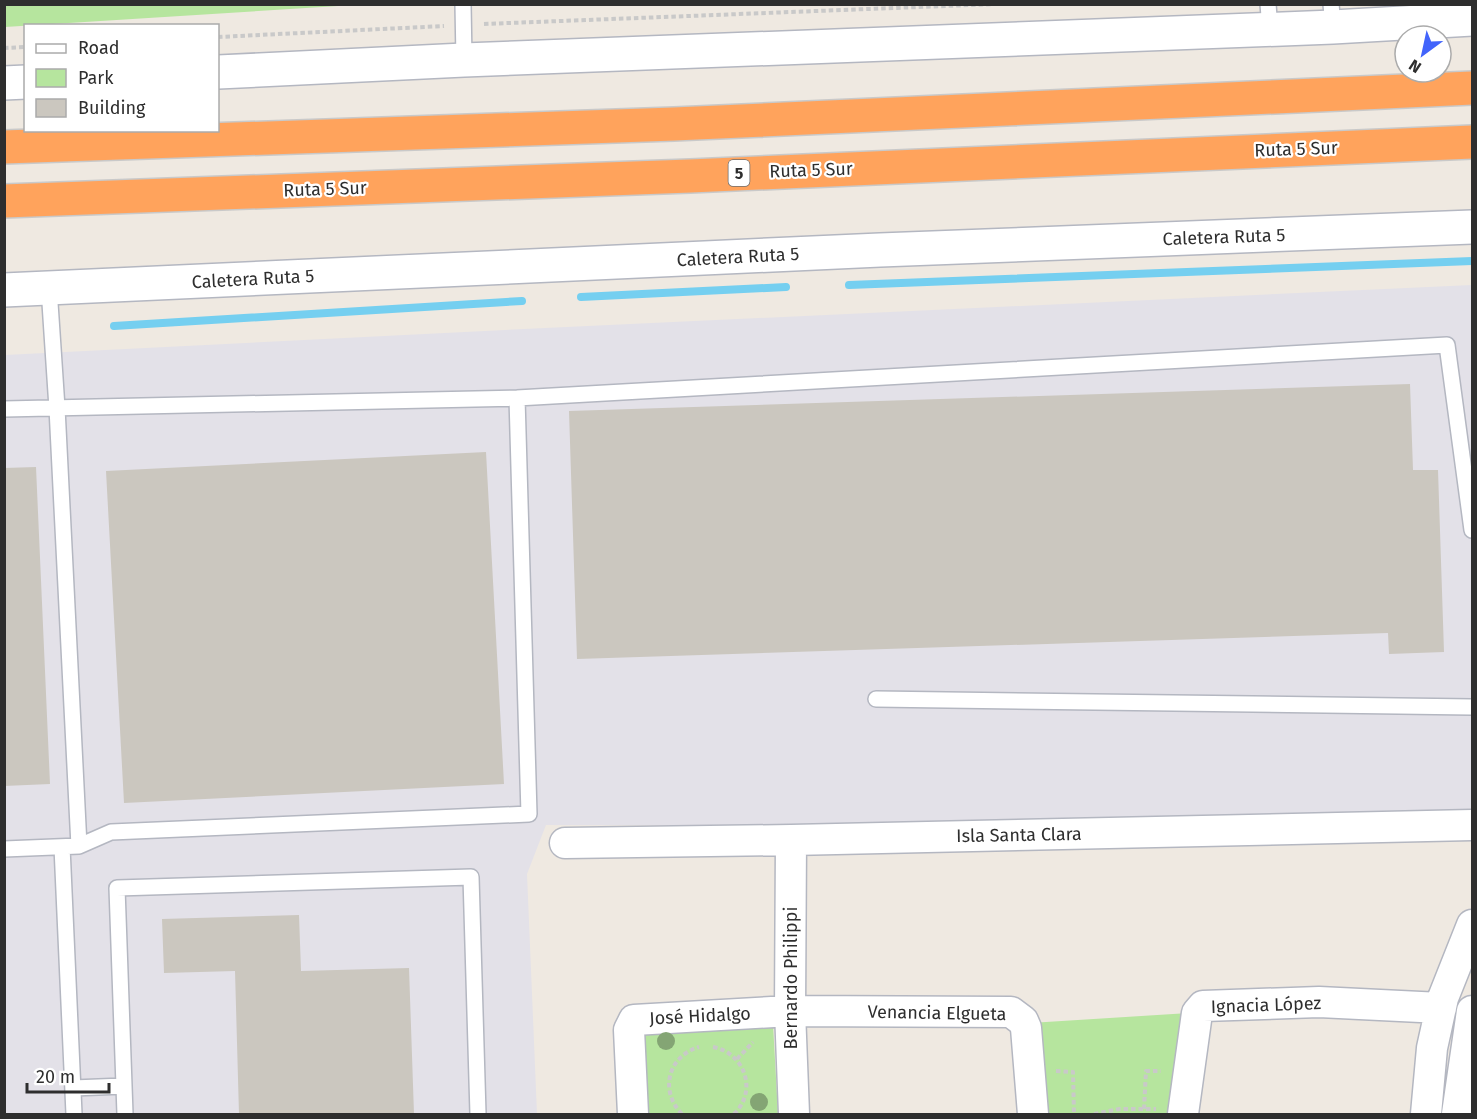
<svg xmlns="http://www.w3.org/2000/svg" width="1477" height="1119" font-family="'Fira Sans',sans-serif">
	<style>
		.industrial { fill: #e3e1e8 }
		.green { fill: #b6e59e }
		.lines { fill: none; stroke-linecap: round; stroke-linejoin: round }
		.stream { stroke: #75cff0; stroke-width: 8 }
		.building { fill: #cbc7bf }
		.service-casing { stroke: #b4b7c1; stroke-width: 18 }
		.minor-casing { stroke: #b4b7c1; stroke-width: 33 }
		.tertiary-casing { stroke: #b4b7c1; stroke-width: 36 }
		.motorway-casing { stroke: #c9c9c9; stroke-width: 36 }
		.path { stroke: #c9c9c9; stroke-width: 4; stroke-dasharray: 4.5 3; stroke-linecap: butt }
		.service { stroke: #fff; stroke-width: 15 }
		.minor { stroke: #fff; stroke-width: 30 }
		.tertiary { stroke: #fff; stroke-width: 33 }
		.motorway { stroke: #ffa35c; stroke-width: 33 }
		.tree { fill: #84a574 }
		.labels { text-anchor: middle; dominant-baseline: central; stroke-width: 4.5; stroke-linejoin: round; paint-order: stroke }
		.shield { fill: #fff; stroke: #6d6d6d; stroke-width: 1.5 }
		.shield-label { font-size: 16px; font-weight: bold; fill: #2e2e2e }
		.street-label { font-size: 18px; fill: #2e2e2e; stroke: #fff }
	</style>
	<rect width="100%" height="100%" fill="#efe9e1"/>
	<path class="industrial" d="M1472 285V828L546 825 527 874 537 1114H5V355L545 328Z"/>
	<path class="green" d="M5 4H354V5L5 27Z
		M1189 1013 1175 1114H1040L1030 1023Z
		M773 1024 778 1114H641L638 1033Z"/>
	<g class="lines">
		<path class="stream" d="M849 285 1472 261
			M581 297 786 287
			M114 326 522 301"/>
	</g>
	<path class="building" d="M1410 384 1413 470H1438L1444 652 1389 654 1388 633 577 659 569 411Z
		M486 452 504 784 124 803 106 471Z
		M36 467 50 784 4 786V468Z
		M299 915 301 971 409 968 414 1114H239L235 971 164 973 162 919Z"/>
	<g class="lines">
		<defs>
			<path id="service" d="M463 4 464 60
				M1268 4 1270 29
				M1331 4 1333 27
				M49 288 57 408 79 846
				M4 409 517 398 1447 345 1472 530
				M876 699 1472 707
				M62 847 74 1114
				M4 849 79 846 111 832 529 814 517 398
				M73 1088 124 1086
				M125 1114 117 888 471 877 478 1114"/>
			<path id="minor" d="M791 840 790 1011 794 1114
				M565 843 791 840 1472 825
				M633 1114 629 1030 634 1020 790 1011 1011 1012 1023 1021 1026 1028 1033 1114
				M1183 1114 1197 1013 1203 1006 1319 1002 1441 1008
				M1426 1114 1432 1048 1443 998 1472 925
				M1457 1114 1472 1011"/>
			<path id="tertiary" d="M218 72 464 60 1333 27 1472 19
				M4 83 26 82
				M4 290 880 250 1472 227"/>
			<path id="motorway" d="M4 147 674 124 1472 88
				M4 201 690 176 1472 142"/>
		</defs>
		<use href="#service" class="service-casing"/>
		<use href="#minor" class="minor-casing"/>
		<use href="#tertiary" class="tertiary-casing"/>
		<use href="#motorway" class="motorway-casing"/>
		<path class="path" d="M484 24 996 4
			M218 37 444 26
			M4 48 26 47
			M713 1047C745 1053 758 1091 734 1114
			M737 1059 753 1042
			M1056 1071 1073 1072 1074 1114
			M1144 1109 1146 1071H1161
			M682 1114C659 1091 668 1056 699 1047
			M1094 1114 1119 1109H1156"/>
		<use href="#service" class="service"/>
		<use href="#minor" class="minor"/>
		<use href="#tertiary" class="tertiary"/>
		<use href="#motorway" class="motorway"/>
	</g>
	<g class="tree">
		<circle cx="666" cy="1041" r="9"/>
		<circle cx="759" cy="1102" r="9"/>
	</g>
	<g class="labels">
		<rect class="shield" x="728.5" y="160" width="21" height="26" rx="4.5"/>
		<g class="shield-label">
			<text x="739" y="173">5</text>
		</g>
		<g class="street-label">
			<text transform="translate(1296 149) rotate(-2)">Ruta 5 Sur</text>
			<text transform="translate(811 170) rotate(-2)">Ruta 5 Sur</text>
			<text transform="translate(325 189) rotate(-2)">Ruta 5 Sur</text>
			<text transform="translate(1224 237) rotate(-2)">Caletera Ruta 5</text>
			<text transform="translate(738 257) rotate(-3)">Caletera Ruta 5</text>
			<text transform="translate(253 279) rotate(-3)">Caletera Ruta 5</text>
			<text transform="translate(1019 835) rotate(-1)">Isla Santa Clara</text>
			<text transform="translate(791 978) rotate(-90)">Bernardo Philippi</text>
			<text transform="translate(1266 1005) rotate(-2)">Ignacia López</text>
			<text transform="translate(937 1013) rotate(1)">Venancia Elgueta</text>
			<text transform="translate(700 1016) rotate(-3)">José Hidalgo</text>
		</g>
	</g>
	<rect width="1477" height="1119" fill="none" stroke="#2e2e2e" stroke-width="12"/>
	<rect x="24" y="24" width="195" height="108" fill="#ffffff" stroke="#ababab" stroke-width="1.5"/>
	<rect x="36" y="44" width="30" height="9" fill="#ffffff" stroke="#ababab" stroke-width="1.5"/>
	<text x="78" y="54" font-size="18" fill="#2e2e2e">Road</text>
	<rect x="36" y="69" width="30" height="18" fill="#b6e59e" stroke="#ababab" stroke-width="1.5"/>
	<text x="78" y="84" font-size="18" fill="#2e2e2e">Park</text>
	<rect x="36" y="99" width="30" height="18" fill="#cbc7bf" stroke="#ababab" stroke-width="1.5"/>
	<text x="78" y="114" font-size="18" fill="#2e2e2e">Building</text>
	<g transform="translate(1423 54) rotate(213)"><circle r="28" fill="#ffffff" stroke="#ababab" stroke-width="1.5"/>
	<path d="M0-4.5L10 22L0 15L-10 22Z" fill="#4264fb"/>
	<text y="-9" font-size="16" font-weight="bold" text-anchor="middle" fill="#2e2e2e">N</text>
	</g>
	<path d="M27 1083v9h82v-9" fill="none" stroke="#2e2e2e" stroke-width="3"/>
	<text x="36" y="1083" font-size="18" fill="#2e2e2e" stroke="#ffffff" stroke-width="4.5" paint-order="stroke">20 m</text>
</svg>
